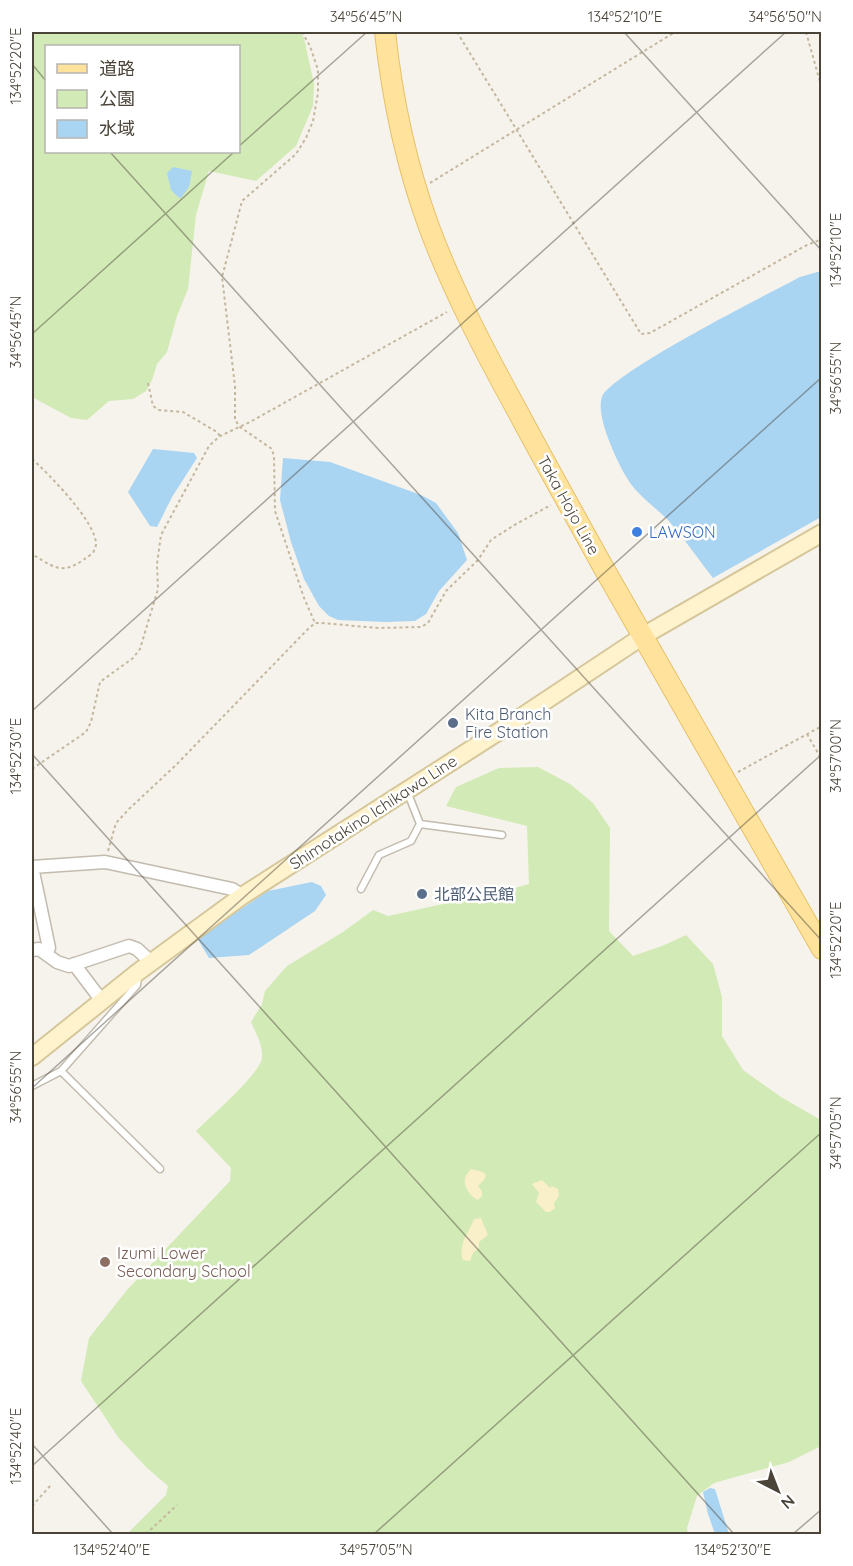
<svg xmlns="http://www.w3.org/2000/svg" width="853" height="1566" font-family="Quicksand,'Noto Sans JP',sans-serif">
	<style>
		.green { fill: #d2eab5; fill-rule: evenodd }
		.sand { fill: #f9efc9 }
		.water { fill: #a9d4f2 }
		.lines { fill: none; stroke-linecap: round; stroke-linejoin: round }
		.service-casing { stroke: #c2bbae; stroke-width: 9 }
		.minor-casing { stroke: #c2bbae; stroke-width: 15 }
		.secondary-casing { stroke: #d6c79b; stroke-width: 20 }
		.primary-casing { stroke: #e6c16a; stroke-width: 22 }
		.path { stroke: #c4b79f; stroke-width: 2; stroke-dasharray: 3 3; stroke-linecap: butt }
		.service { stroke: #fff; stroke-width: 6 }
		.minor { stroke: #fff; stroke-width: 12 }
		.secondary { stroke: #fff3cd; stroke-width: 16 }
		.primary { stroke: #ffe39c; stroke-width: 20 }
		.ticks { fill: none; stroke: #4b4439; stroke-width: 1.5; stroke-opacity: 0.45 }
		.shop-dot { fill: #3f7fe0; stroke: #fff; stroke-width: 2 }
		.service-dot { fill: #5c6f8a; stroke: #fff; stroke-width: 2 }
		.education-dot { fill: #8d6e63; stroke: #fff; stroke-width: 2 }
		.labels { text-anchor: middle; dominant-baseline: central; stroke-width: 5; stroke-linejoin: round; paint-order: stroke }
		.street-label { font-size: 16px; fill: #4b4439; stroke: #fff }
		.shop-label { font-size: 16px; fill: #366cbe; stroke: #fff; text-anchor: start }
		.service-label { font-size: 16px; fill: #4e5e75; stroke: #fff; text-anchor: start }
		.education-label { font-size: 16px; fill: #785e54; stroke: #fff; text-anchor: start }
		.neatline { fill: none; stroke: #4b4439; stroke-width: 2 }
		.ticks-label { font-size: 15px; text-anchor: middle; fill: #4b4439 }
	</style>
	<rect width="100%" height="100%" fill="#f6f3ec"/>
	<path class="green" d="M32 32H300L304 38 314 84 313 106 296 146 256 181 209 171 196 215 188 289 177 316 167 352 157 364 152 380 146 391 133 399 109 401 87 420 71 418 32 397ZM46 46H238V152H46Z
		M538 767 570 784 593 803 610 828 609 931 633 956 662 946 686 935 713 964 722 997V1036L743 1070 781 1097 819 1119 822 1130 821 1446 789 1462 714 1483 697 1496 687 1528 688 1534H119L129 1532 166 1495 168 1486 147 1468 118 1437 81 1381 89 1338 127 1290 230 1181 231 1168 196 1131C210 1117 260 1074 262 1058 263 1044 256 1034 251 1022L262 1004 265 991 287 966 343 932 373 910 388 916 503 891 529 884 527 826 446 806 456 787 499 768Z"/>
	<path class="sand" d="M471 1169 483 1172 486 1175 484 1180 478 1186 482 1191V1196L478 1200C471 1197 463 1187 465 1178 466 1174 469 1172 471 1169Z
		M542 1180 550 1188 552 1186 558 1189 559 1196 554 1203 555 1208 550 1212H546L536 1202 539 1193 532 1184Z
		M481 1218 488 1235 479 1242V1248L473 1253 470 1261 463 1260C457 1246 469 1232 474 1219Z"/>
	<path class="water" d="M173 167 192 171 189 187 181 198 178 197 171 190 167 173Z
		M821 271V517L713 578C698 559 684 538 668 520 655 507 636 494 627 478 617 462 595 415 602 397 611 373 768 294 800 277Z
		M153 449 194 453 197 458 172 497 157 527 150 526 128 492Z
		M283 458 330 462 421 495 436 503 458 533 467 560 439 591 426 614 415 621 386 622 338 620 329 616 319 606 304 579 291 542 280 500Z
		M312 882 321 886 326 895 315 911 249 955 209 958 197 938 268 891Z
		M710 1488 715 1489 729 1534H715L708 1514 703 1492Z"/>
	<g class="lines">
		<defs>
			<path id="service" d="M407 791 420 824 502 835
				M361 889 379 855 411 841 420 824
				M61 1071 160 1169
				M32 1086 61 1071 137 985 138 976"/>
			<path id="minor" d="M32 867 105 862 232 889 242 896
				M32 867 49 948 46 952
				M32 950 39 949 57 962 69 966 129 946 137 949 151 962
				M74 964 102 1001"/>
			<path id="secondary" d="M32 1057 138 972 242 896 509 725 643 636 822 533"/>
			<path id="primary" d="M385 32C392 97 406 164 429 227 453 291 485 352 518 412 545 463 574 514 602 565 675 693 749 821 822 949"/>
		</defs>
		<use href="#service" class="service-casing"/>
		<use href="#minor" class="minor-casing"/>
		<use href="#secondary" class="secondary-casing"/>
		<use href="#primary" class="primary-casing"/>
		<path class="path" d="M302 32 310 46 318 70V93L313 121 306 138 296 154 242 201 222 277 235 386V420L240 427 272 449 274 457 275 511 304 598 315 623
			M457 32 641 334 650 333 805 246 822 239
			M806 32 822 89
			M430 183 675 32
			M148 383 153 406 159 410 183 412 217 432 220 436
			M32 459C48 473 96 522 96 544 96 547 94 550 93 553 65 574 60 572 32 554
			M807 734 822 760
			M32 769 86 732 91 722 100 682 133 658 140 649 158 589 157 564 161 535 209 446 220 436 250 422 447 312
			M738 772 822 726
			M108 851 116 823 129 809 176 765 308 629 315 623H321L379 628 421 627 428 623 446 591 478 560 491 540 516 524 551 505
			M32 1506 51 1485
			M146 1534 177 1505"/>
		<use href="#service" class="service"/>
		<use href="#minor" class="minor"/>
		<use href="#secondary" class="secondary"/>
		<use href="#primary" class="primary"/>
	</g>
	<path class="ticks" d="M624 32 822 251M32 64 46 81M238 147 367 32M110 152 822 941M32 334 234 152M32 711 786 32M32 754 734 1534M32 1088 822 377M32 1444 113 1534M32 1466 822 754M374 1534 822 1132M793 1534 822 1509"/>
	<circle class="shop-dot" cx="637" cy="532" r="6"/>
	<g class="service-dot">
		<circle cx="453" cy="723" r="6"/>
		<circle cx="422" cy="894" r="6"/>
	</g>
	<circle class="education-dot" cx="105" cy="1262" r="6"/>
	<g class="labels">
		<g class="street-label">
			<text transform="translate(569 505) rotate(61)">Taka Hojo Line</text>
			<text transform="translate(373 812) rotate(-33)">Shimotakino Ichikawa Line</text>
		</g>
		<g class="shop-label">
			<text x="649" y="532">LAWSON</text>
		</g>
		<g class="service-label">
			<text x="465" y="714">Kita Branch<tspan x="465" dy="18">Fire Station</tspan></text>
			<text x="434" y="894">北部公民館</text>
		</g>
		<g class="education-label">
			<text x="117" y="1253">Izumi Lower<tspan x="117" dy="18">Secondary School</tspan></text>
		</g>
	</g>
	<rect width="853" height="1566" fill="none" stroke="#ffffff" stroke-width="66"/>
	<rect x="45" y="45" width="195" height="108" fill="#ffffff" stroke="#b7b4b0" stroke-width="1.5"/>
	<rect x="57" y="64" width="30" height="9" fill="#ffe39c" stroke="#b7b4b0" stroke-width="1.5"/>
	<text x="99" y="75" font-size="18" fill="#4b4439">道路</text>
	<rect x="57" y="90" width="30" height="18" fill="#d2eab5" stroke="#b7b4b0" stroke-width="1.5"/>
	<text x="99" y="105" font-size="18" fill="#4b4439">公園</text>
	<rect x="57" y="120" width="30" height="18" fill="#a9d4f2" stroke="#b7b4b0" stroke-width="1.5"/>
	<text x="99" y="135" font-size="18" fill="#4b4439">水域</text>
	<g transform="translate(778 1491) rotate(138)" stroke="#ffffff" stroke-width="4.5" paint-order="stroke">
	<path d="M0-4.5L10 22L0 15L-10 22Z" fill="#4b4439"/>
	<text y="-9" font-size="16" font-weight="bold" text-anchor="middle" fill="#4b4439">N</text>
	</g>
	<rect x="33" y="33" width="787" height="1500" class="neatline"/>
	<g class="ticks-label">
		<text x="366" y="22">34°56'45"N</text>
		<text x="625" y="22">134°52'10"E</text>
		<text x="785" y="22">34°56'50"N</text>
		<text transform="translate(16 66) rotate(-90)" y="5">134°52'20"E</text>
		<text transform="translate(836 250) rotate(-90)" y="5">134°52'10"E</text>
		<text transform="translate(16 332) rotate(-90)" y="5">34°56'45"N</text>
		<text transform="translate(836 378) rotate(-90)" y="5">34°56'55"N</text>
		<text transform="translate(16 756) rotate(-90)" y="5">134°52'30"E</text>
		<text transform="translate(836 756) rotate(-90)" y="5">34°57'00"N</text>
		<text transform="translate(836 940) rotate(-90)" y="5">134°52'20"E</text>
		<text transform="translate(16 1087) rotate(-90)" y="5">34°56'55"N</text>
		<text transform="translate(836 1133) rotate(-90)" y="5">34°57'05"N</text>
		<text transform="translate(16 1446) rotate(-90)" y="5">134°52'40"E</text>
		<text x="112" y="1555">134°52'40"E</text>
		<text x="376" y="1555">34°57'05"N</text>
		<text x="733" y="1555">134°52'30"E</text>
	</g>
</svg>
